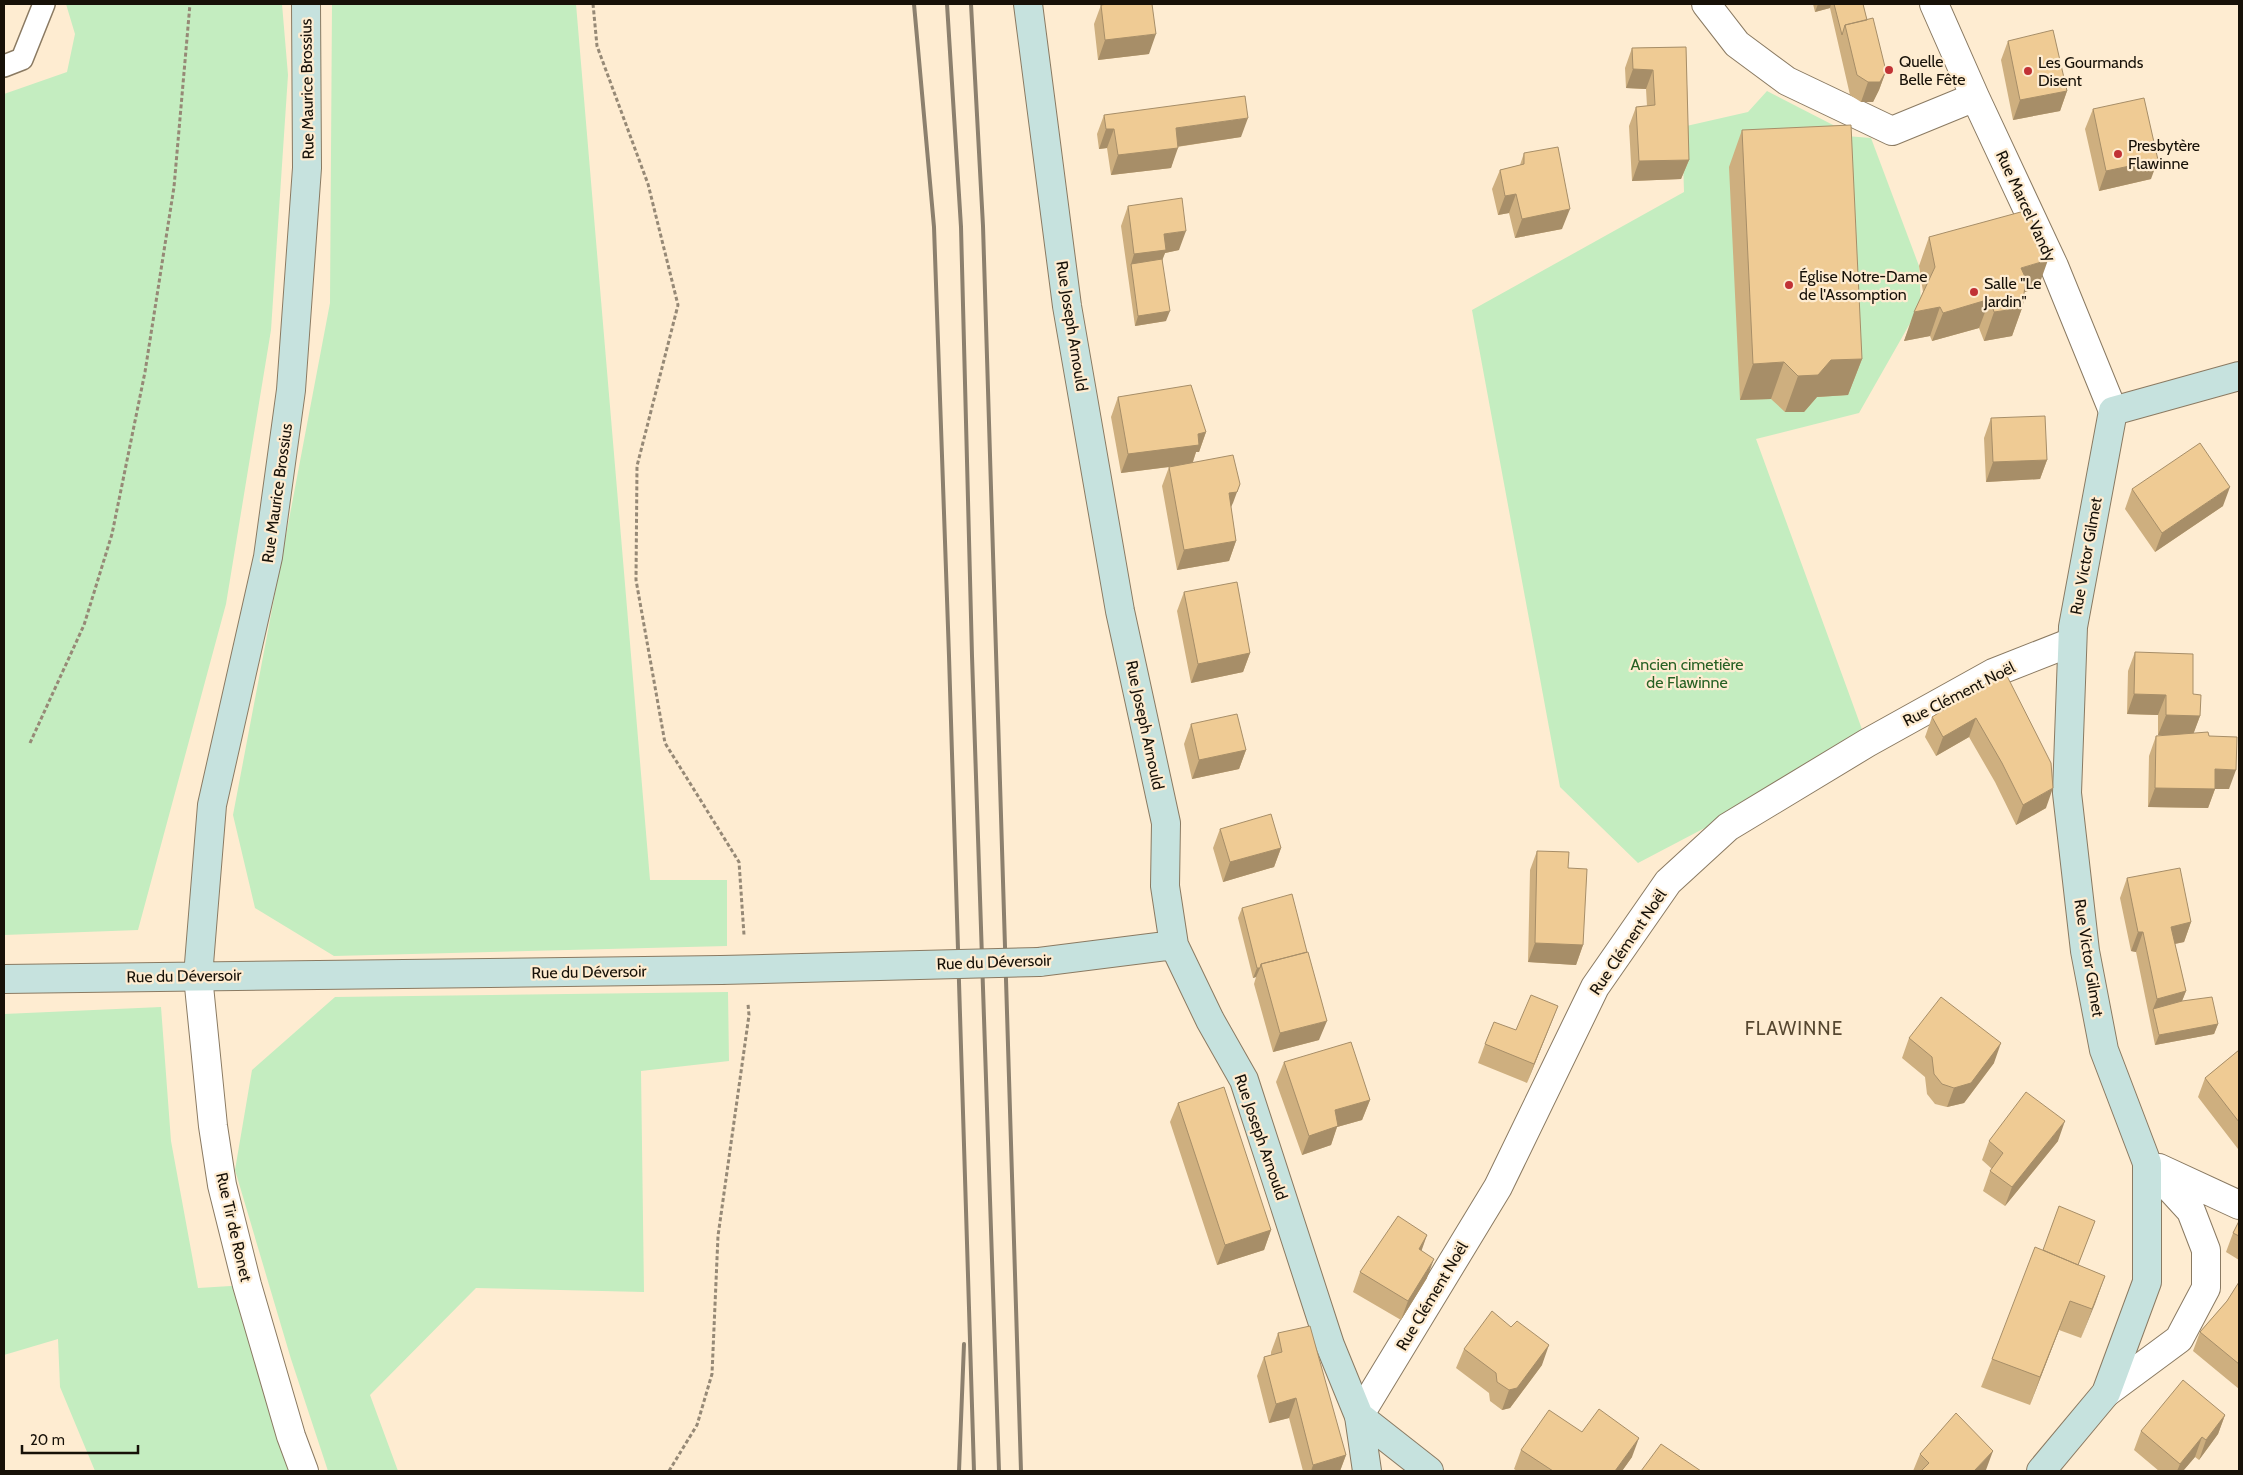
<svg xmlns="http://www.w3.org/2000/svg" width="2243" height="1475" font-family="Cabin,sans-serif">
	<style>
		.green { fill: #c4edc0 }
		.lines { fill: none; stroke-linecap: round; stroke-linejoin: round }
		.lane-casing { stroke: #8a7a62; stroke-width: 24 }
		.street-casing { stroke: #8a7a62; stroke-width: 30 }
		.secondary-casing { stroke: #8a7a62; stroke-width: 30 }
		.path { stroke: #968976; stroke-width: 3; stroke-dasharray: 4 2.5; stroke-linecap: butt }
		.lane { stroke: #fff; stroke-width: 21 }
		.street { stroke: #fff; stroke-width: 28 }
		.secondary { stroke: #c6e2de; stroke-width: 28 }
		.rail { stroke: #8c806e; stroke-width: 4 }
		.secondary-bridge-casing { stroke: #8a7a62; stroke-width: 30; stroke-linecap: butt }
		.secondary-bridge { stroke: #c6e2de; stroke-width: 28 }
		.wall { fill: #ceaf7f }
		.shaded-wall { fill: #a78e68 }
		.building { fill: #efcb94; stroke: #a78e68 }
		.poi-dot { fill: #c13235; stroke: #feecd1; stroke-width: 2 }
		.labels { text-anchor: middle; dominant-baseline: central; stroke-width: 4.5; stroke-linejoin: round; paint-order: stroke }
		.poi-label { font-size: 16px; fill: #171108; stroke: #feecd1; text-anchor: start }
		.street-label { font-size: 16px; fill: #171108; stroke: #feecd1 }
		.park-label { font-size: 16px; fill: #276124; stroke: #feecd1 }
		.quarter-label { font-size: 19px; letter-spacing: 1px; fill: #574831; stroke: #feecd1 }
	</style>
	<rect width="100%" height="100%" fill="#feecd1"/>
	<path class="green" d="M66 4H282L288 75 271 330 226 604 138 930 4 935V94L67 72 75 34Z
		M332 4H576L650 880H727V946L334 956 255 908 233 815 330 303Z
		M1767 91 1835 126 1834 135 1871 138 1919 266 1921 304 1859 413 1756 439 1867 743 1638 863 1560 787 1472 310 1684 192 1682 127 1748 112Z
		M728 992 729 1061 641 1071 644 1292 476 1288 370 1395 398 1471H328L291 1359 235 1170 252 1070 335 997Z
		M161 1007 171 1141 198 1288 247 1285 304 1471H95L60 1387 58 1339 4 1355V1014Z"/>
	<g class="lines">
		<defs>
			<path id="lane" d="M4 66 22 59 44 4"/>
			<path id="street" d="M1706 4 1737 44 1787 81 1892 131 1975 97
				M1934 4 1975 97 2054 266 2113 411
				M198 976 213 1126 222 1185 247 1285 291 1436 304 1471
				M2159 1168 2239 1205
				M2106 1393 2179 1339 2206 1288V1250L2191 1211 2147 1163
				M1359 1416 1498 1187 1595 987 1668 882 1728 827 1867 743 1993 673 2072 642"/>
			<path id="secondary" d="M1028 4 1067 306 1120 611 1166 823 1165 886 1174 945 1210 1020 1244 1080 1330 1345 1359 1416 1367 1471
				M1039 962 1174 945
				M198 976 212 805 268 557 291 390 307 168 306 4
				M4 979 721 970
				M1359 1416 1429 1471
				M2041 1471 2106 1393 2147 1282V1163L2104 1050 2085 951 2067 793 2073 627 2113 411 2239 376"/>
		</defs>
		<use href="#lane" class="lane-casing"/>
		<use href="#street" class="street-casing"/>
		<use href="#secondary" class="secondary-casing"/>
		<path class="path" d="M593 4 597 46 648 184 678 305 637 466 636 580 665 743 739 862 744 935
			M30 743 84 625 112 534 145 372 174 187 190 4
			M669 1471 697 1425 712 1374 718 1236 749 1015 748 1004"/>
		<use href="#lane" class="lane"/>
		<use href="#street" class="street"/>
		<use href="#secondary" class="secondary"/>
		<path class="rail" d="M914 4 934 227 949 656 974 1471
			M947 4 961 227 972 656 999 1471
			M971 4 983 226 1021 1471
			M959 1471 964 1344"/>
		<defs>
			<path id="secondary-bridge" d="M721 970 1039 962"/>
		</defs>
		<use href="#secondary-bridge" class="secondary-bridge-casing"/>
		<use href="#secondary-bridge" class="secondary-bridge"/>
	</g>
	<path class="wall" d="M1813 4H1863L1867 20 1886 71 1879 90 1873 102H1861L1850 95 1830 8 1815 12Z
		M1101 5 1149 54 1098 60 1094 24Z
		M2008 41 2067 91 2060 111 2013 120 2001 60Z
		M1686 47 1689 160 1681 179 1632 181 1629 126 1636 107 1647 106 1646 89 1626 88 1625 68 1632 48Z
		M2093 109 2151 179 2099 191 2085 129Z
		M1104 115 1241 137 1177 147 1171 168 1111 175 1107 148 1099 149 1097 134Z
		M1742 130 1862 359 1848 395 1817 397 1804 412H1785L1771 399 1740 400 1729 167Z
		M1524 153 1562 229 1515 238 1509 213 1498 215 1492 189 1500 170 1520 165Z
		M1128 206 1179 250 1165 253 1162 259 1166 321 1135 326 1121 226Z
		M1929 237 2038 288 2024 292 2022 308 2012 336 1984 341 1979 328 1932 341 1930 336 1904 341 1923 292 1919 266Z
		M1118 397 1206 432 1199 452H1196L1193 462 1231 508 1236 541 1229 561 1177 570 1162 486 1169 467 1121 473 1111 417Z
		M1991 418 2047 460 2040 479 1986 482 1984 438Z
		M2132 489 2223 506 2155 552 2125 509Z
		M1184 592 1250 653 1243 672 1191 683 1177 611Z
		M2135 652 2193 694 2200 716 2193 734 2209 736 2229 789H2215L2208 808 2148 807 2149 756 2156 736 2175 735H2158V715L2127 714 2128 671Z
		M2005 672 2046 808 2016 825 1995 782 1969 737 1936 756 1925 737 1932 717Z
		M1191 724 1246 750 1239 769 1192 779 1184 744Z
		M1220 829 1281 848 1274 867 1223 882 1213 848Z
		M1537 851 1568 868 1583 945 1576 965 1528 962 1530 870Z
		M2127 878 2191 922 2184 942 2175 944 2186 991 2182 1001 2218 1024 2214 1034 2155 1045 2136 952 2131 951 2120 898Z
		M1242 908 1319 1040 1273 1052 1254 984 1256 977 1253 978 1238 918Z
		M1558 1006 1527 1083 1478 1063 1485 1044 1516 1030Z
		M1909 1038 1994 1063 1964 1103 1947 1107 1935 1104 1927 1094 1925 1077 1902 1058Z
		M2239 1050V1149H2238L2198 1097 2205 1078Z
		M1284 1062 1370 1100 1362 1120 1337 1127 1331 1145 1302 1155 1276 1082Z
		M1178 1103 1271 1230 1264 1250 1217 1265 1170 1122Z
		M1989 1141H2058L2005 1206 1983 1191 1990 1171 1992 1169 1982 1160Z
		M2095 1221 2078 1265 2105 1276 2081 1338 2059 1330 2030 1405 1981 1387 1992 1359 2043 1250Z
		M2239 1221V1260L2226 1252 2233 1233Z
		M1427 1235 1421 1250 1427 1278 1401 1320 1353 1292 1360 1272Z
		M2239 1282V1389L2193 1351 2200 1332 2227 1301Z
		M1278 1333 1346 1455 1340 1471H1303L1289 1418 1269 1423 1257 1376 1264 1357 1271 1355V1352Z
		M1464 1349 1542 1365 1510 1408 1502 1410 1490 1401 1489 1393 1456 1368Z
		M2225 1415 2218 1434 2199 1460 2195 1457 2183 1471H2159L2134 1450 2141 1431Z
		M1582 1432 1632 1457 1622 1471H1517L1514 1469 1521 1450Z
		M1920 1454 1986 1470 1985 1471H1913Z"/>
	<path class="shaded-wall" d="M1818 4H1831L1830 8 1815 12Z
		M1156 34 1149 54 1098 60 1105 40Z
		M1633 69 1653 70 1646 89 1626 88Z
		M1886 71 1879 90 1873 102H1861L1868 82Z
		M2067 91 2060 111 2013 120 2020 100Z
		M1248 118 1241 137 1168 148 1176 128Z
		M1106 129H1114L1107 148 1099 149Z
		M1178 148 1171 168 1111 175 1118 155Z
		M1689 160 1681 179 1632 181 1639 161Z
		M2158 160 2151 179 2099 191 2106 171Z
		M1516 194 1509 213 1498 215 1505 196Z
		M1570 209 1562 229 1515 238 1522 219Z
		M1186 231 1179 250 1165 253 1159 269 1131 264 1134 254 1164 234Z
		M2048 260 2038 288 2011 296 2021 268Z
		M1990 299 1979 328 1932 341 1943 313Z
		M1940 307 1930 336 1904 341 1914 312Z
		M2022 308 2012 336 1984 341 1994 312Z
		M1170 311 1166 321 1135 326 1138 316Z
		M1862 359 1848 395 1817 397 1804 412H1785L1798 376 1831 360Z
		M1784 362 1771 399 1740 400 1753 364Z
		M1206 432 1199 452H1196L1192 464 1121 473 1128 454Z
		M2047 460 2040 479 1986 482 1993 462Z
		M1240 484 1233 503 1229 511V493Z
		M2230 487 2223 506 2155 552 2162 533Z
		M1236 541 1229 561 1177 570 1184 550Z
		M1250 653 1243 672 1191 683 1198 664Z
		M2134 694 2166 695 2158 715 2127 714Z
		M2166 715 2200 716 2193 735H2158Z
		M1976 718 1969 737 1936 756 1943 737Z
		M1246 750 1239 769 1192 779 1199 760Z
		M2215 769 2236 770 2229 789H2215L2208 808 2148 807 2155 788Z
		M2053 788 2046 808 2016 825 2023 805Z
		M1281 848 1274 867 1223 882 1230 862Z
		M2191 922 2184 942 2164 946 2171 927Z
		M2138 932H2143L2136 952 2131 951Z
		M1535 943 1583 945 1576 965 1528 962Z
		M1257 968H1260L1256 977 1253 978Z
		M2186 991 2178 1011 2153 1009 2157 999Z
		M1558 1006 1550 1026 1527 1083 1534 1064Z
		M1327 1021 1319 1040 1273 1052 1280 1033Z
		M2218 1024 2214 1034 2155 1045 2159 1035Z
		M2001 1043 1994 1063 1964 1103 1947 1107 1954 1088Z
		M1370 1100 1362 1120 1337 1127 1331 1145 1302 1155 1309 1136 1335 1110Z
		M2065 1121 2058 1141 2005 1206 2012 1187Z
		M1271 1230 1264 1250 1217 1265 1225 1245Z
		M1427 1235 1420 1255 1419 1249Z
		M1434 1259 1427 1278 1401 1320 1408 1301Z
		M2105 1276 2095 1304 2081 1338 2092 1309Z
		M2070 1301 2059 1330 2030 1405 2040 1377Z
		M1549 1345 1542 1365 1510 1408 1502 1410 1509 1390Z
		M1296 1398 1289 1418 1269 1423 1276 1404Z
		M2225 1415 2218 1434 2199 1460 2206 1440Z
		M2202 1437 2195 1457 2183 1471H2177L2180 1464Z
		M1639 1438 1632 1457 1622 1471H1615Z
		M1993 1451 1986 1470 1985 1471H1974Z
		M1346 1455 1340 1471H1311L1313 1465Z"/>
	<path class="building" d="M1107 4H1152L1156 34 1105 40 1101 5Z
		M1834 4H1863L1867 20 1845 25 1842 35Z
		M1873 18 1886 71 1880 82H1868L1857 75 1845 25Z
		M2053 30 2067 91 2020 100 2008 41Z
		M1686 47 1689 160 1639 161 1636 107 1655 105 1653 70 1633 69 1632 48Z
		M1245 96 1248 118 1176 128 1178 148 1118 155 1114 129H1106L1104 115Z
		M2144 98 2158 160 2106 171 2093 109Z
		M1851 125 1862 359 1831 360 1818 375 1798 376 1784 362 1753 364 1742 130Z
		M1558 147 1570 209 1522 219 1516 194 1505 196 1500 170 1524 164V153Z
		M1182 198 1186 231 1164 234 1166 250 1134 254 1128 206Z
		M2028 210 2048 260 2021 268 2026 279 2022 308 1994 312 1990 299 1943 313 1940 307 1914 312 1935 267 1929 237Z
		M1162 259 1170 311 1138 316 1131 264Z
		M1191 385 1206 432 1198 434 1199 445 1128 454 1118 397Z
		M2045 416 2047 460 1993 462 1991 418Z
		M2200 443 2230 487 2162 533 2132 489Z
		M1233 455 1240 484 1237 492 1229 493 1236 541 1184 550 1169 467Z
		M1237 582 1250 653 1198 664 1184 592Z
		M2135 652 2193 654V694L2201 695 2200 716 2166 715V695L2134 694Z
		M2005 672 2051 763 2053 788 2023 805 2002 763 1976 718 1943 737 1932 717Z
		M1237 714 1246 750 1199 760 1191 724Z
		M2208 732 2209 736 2237 737 2236 770 2215 769V789L2155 788 2156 736Z
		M1271 814 1281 848 1230 862 1220 829Z
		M1537 851 1569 852 1568 868 1587 869 1583 945 1535 943Z
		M2180 868 2191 922 2171 927 2186 991 2157 999 2143 932H2138L2127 878Z
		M1292 894 1307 952 1261 964 1260 968H1257L1242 908Z
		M1308 952 1327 1021 1280 1033 1261 964Z
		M1531 995 1558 1006 1534 1064 1485 1044 1494 1022 1516 1030Z
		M1941 997 2001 1043 1971 1083 1954 1088 1942 1084 1934 1074 1932 1057 1909 1038Z
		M2212 997 2218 1024 2159 1035 2153 1009 2182 1001Z
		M1351 1042 1370 1100 1335 1110 1338 1126 1309 1136 1284 1062Z
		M2239 1050V1122L2205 1078Z
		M1224 1087 1271 1230 1225 1245 1178 1103Z
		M2026 1092 2065 1121 2012 1187 1990 1171 2003 1153 1989 1141Z
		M2059 1206 2095 1221 2078 1265 2043 1250Z
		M1398 1216 1427 1235 1419 1249 1434 1259 1408 1301 1360 1272Z
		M2239 1221V1236L2233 1233Z
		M2035 1247 2105 1276 2092 1309 2070 1301 2040 1377 1992 1359Z
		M2239 1282V1364L2200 1332 2227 1301Z
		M1492 1311 1511 1327 1517 1321 1549 1345 1517 1388 1509 1390 1497 1382 1496 1373 1464 1349Z
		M1310 1326 1346 1455 1313 1465 1296 1398 1276 1404 1264 1357 1282 1352 1278 1333Z
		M2183 1380 2225 1415 2206 1440 2202 1437 2180 1464 2141 1431Z
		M1599 1409 1639 1438 1615 1471H1553L1521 1450 1549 1410 1582 1432Z
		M1956 1413 1993 1451 1974 1471H1921L1929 1463 1920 1454Z
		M1661 1444 1701 1471H1641Z"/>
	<g class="poi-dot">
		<circle cx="1889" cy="70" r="5"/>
		<circle cx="2028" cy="71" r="5"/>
		<circle cx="2118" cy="154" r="5"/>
		<circle cx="1789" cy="285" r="5"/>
		<circle cx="1974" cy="292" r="5"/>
	</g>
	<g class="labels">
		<g class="poi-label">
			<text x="1899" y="61">Quelle<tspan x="1899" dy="18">Belle Fête</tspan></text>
			<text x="2038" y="62">Les Gourmands<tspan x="2038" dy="18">Disent</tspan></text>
			<text x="2128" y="145">Presbytère<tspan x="2128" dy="18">Flawinne</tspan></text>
			<text x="1799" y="276">Église Notre-Dame<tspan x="1799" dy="18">de l'Assomption</tspan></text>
			<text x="1984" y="283">Salle "Le<tspan x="1984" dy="18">Jardin"</tspan></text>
		</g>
		<g class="street-label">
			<text transform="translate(307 89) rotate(-91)">Rue Maurice Brossius</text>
			<text transform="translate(2026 206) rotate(65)">Rue Marcel Vandy</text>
			<text transform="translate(1072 326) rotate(81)">Rue Joseph Arnould</text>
			<text transform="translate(277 493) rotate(-82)">Rue Maurice Brossius</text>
			<text transform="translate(2086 556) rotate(-80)">Rue Victor Gilmet</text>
			<text transform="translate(1959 694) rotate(-27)">Rue Clément Noël</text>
			<text transform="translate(1145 725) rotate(78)">Rue Joseph Arnould</text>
			<text transform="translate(1628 942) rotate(-56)">Rue Clément Noël</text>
			<text transform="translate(2089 958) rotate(81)">Rue Victor Gilmet</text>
			<text transform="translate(994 962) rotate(-2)">Rue du Déversoir</text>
			<text transform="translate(589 972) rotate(-1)">Rue du Déversoir</text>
			<text transform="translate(184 976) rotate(-1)">Rue du Déversoir</text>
			<text transform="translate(1261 1137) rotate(71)">Rue Joseph Arnould</text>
			<text transform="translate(234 1227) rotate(77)">Rue Tir de Ronet</text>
			<text transform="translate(1432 1296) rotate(-59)">Rue Clément Noël</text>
		</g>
		<g class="park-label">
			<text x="1687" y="664">Ancien cimetière<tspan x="1687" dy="18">de Flawinne</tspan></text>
		</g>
		<g class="quarter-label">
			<text x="1794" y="1028">FLAWINNE</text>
		</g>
	</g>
	<rect width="2243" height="1475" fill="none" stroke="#171108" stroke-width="10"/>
	<path d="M22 1445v8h116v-8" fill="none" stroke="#171108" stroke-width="2.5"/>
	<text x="30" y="1445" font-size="15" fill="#171108" stroke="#feecd1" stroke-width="4" paint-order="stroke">20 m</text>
</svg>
